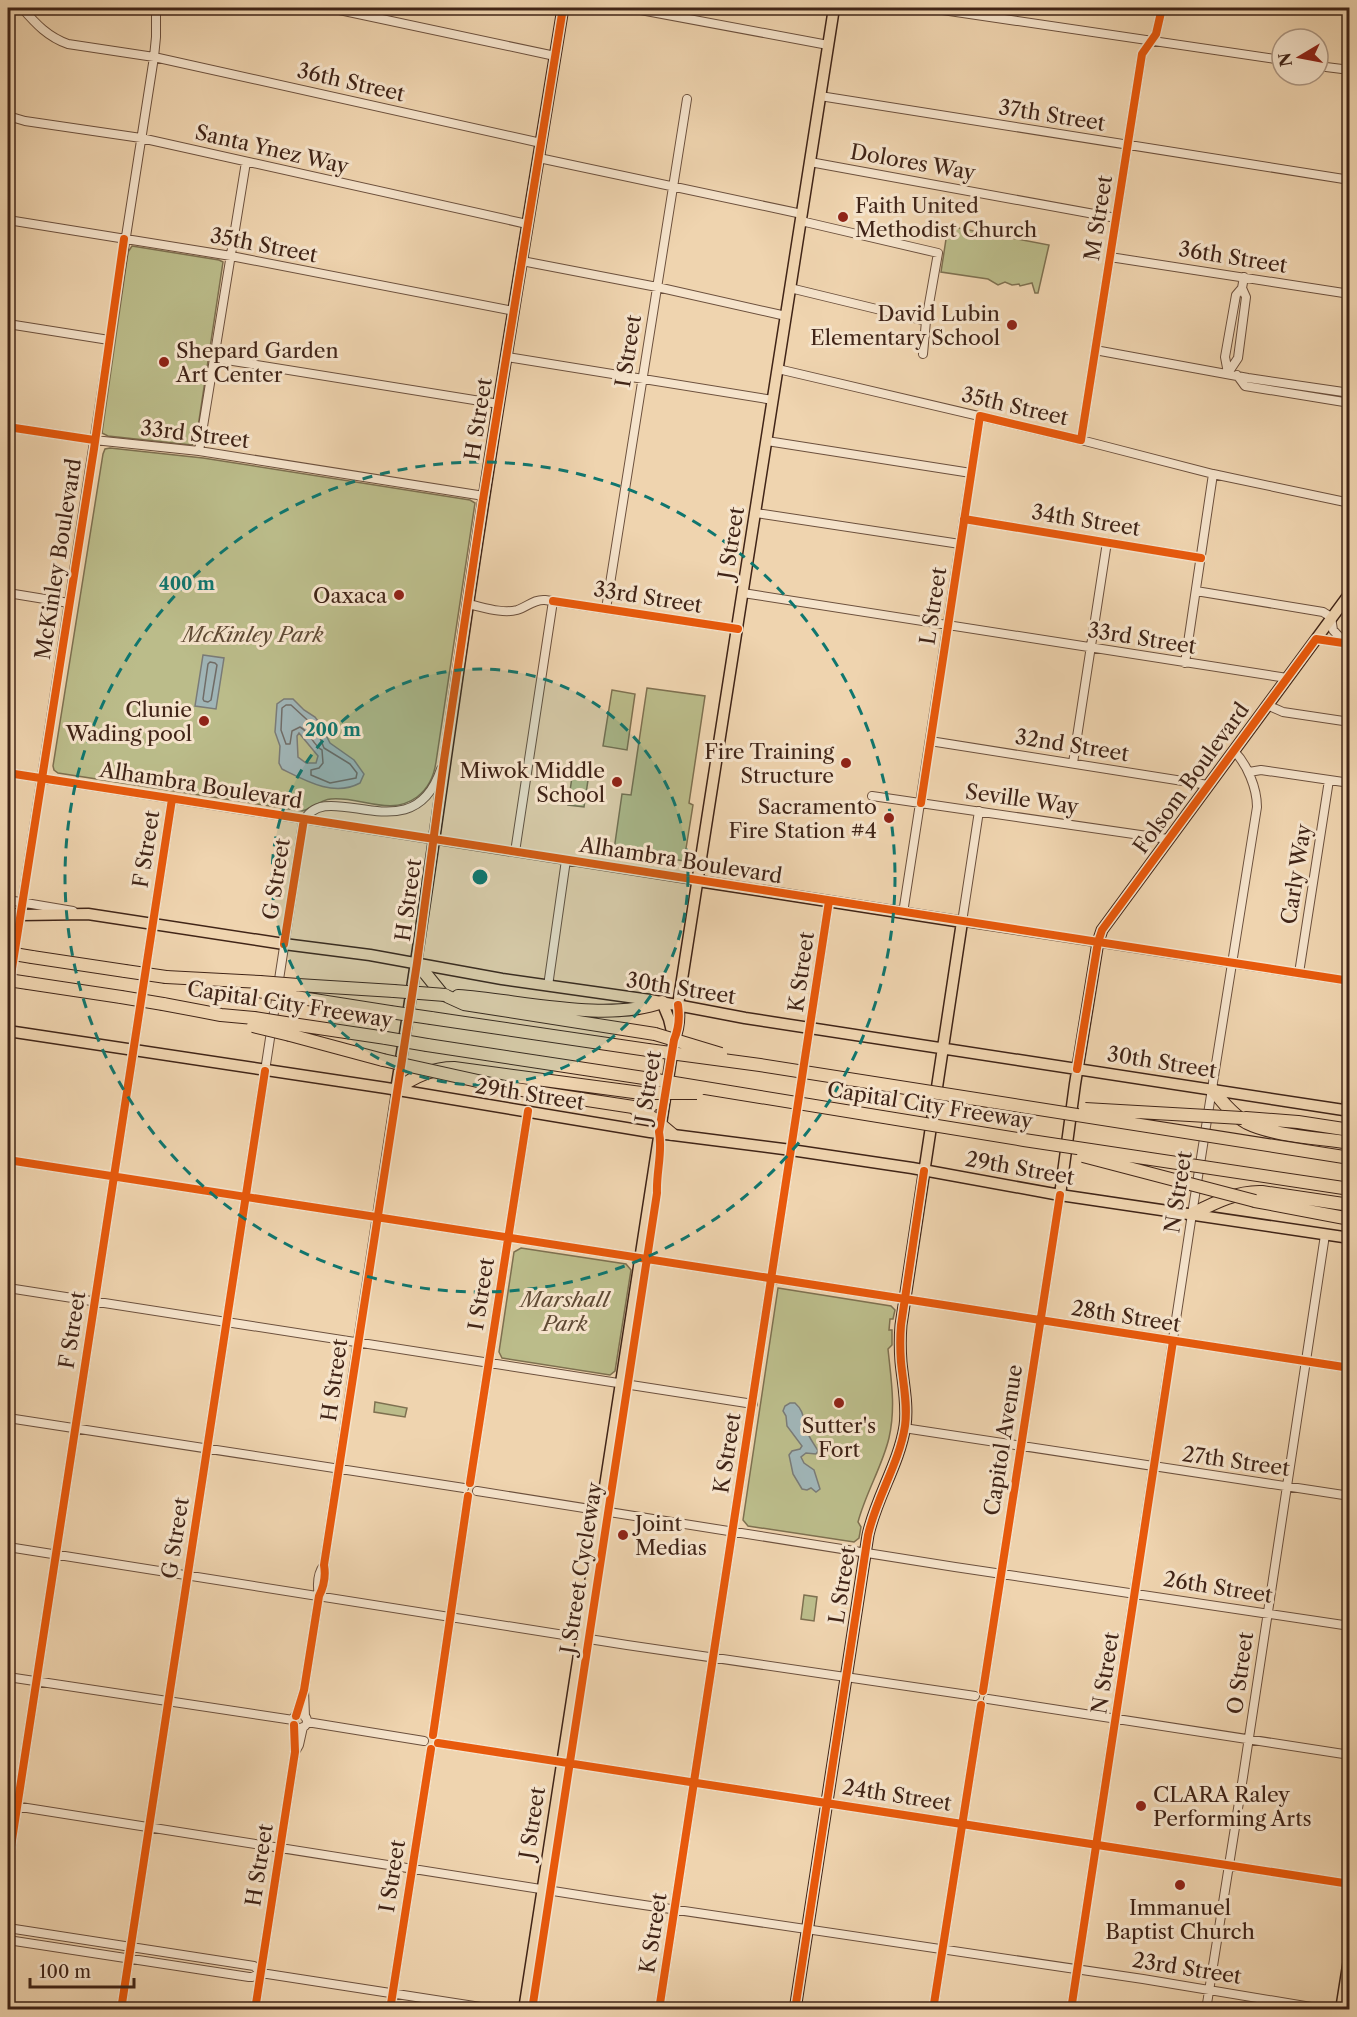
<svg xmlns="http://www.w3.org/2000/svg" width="1357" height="2017" font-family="'Libre Caslon Text',serif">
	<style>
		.green { fill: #bbbc8a; stroke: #7e7050; stroke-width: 1.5 }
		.water { fill: #a0b5b7; stroke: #7a7b77; stroke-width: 1.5; fill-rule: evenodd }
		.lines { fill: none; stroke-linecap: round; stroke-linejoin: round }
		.shore { stroke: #706c67; stroke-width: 1.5 }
		.minor-casing { stroke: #6c503d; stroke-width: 10 }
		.major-casing { stroke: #402417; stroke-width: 13 }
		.highway-casing { stroke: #402417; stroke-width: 14 }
		.minor { stroke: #f5e3cb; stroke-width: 8 }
		.major { stroke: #efd4af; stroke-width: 10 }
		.highway { stroke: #efd4af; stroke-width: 12 }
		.highway-bridge-casing { stroke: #402417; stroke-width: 14; stroke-linecap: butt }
		.highway-bridge { stroke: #efd4af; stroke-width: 12 }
		.cycleway-casing { stroke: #f5e3cb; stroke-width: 11 }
		.cycleway { stroke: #e8590c; stroke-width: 8 }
		.ring { fill: none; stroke: #0f766e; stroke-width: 3; stroke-dasharray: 10 8 }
		.poi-dot { fill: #8f2418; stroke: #f5e3cb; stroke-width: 2 }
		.labels { text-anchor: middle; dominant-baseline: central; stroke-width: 6; stroke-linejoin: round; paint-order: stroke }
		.street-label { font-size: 21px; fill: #402417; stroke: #f5e3cb }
		.poi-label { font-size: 21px; fill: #402417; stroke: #f5e3cb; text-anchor: end }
		.park-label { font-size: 21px; font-style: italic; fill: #5f4a34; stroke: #f5e3cb }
		.centre { fill: #0f766e; stroke: #f5e3cb; stroke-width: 3 }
		.ring-label { font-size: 18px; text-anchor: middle; font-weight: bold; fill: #0f766e; stroke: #f5e3cb; stroke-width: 6; stroke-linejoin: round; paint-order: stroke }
	</style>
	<rect width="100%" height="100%" fill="#efd4af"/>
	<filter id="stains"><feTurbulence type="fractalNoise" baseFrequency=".00333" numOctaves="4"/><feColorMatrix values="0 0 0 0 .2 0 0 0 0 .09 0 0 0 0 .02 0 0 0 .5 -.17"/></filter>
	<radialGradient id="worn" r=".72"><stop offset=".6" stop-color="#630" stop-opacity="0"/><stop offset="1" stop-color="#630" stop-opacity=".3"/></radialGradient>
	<path class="green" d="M948 226 1049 245 1038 293H1035L1032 283 1020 286 1019 284 1012 285 1005 282 998 285 988 279 941 272Z
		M132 246 219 260 223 262 196 440 192 445 108 436 102 433 128 252Z
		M110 448 203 458 470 500 475 503 436 762C434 776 429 788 417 797 390 817 360 796 331 799 319 800 312 809 302 811L58 773 54 770 53 766 103 454 105 449Z
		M647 688 705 696 689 803 693 805 684 861 614 850 622 794 631 795Z
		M612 690 635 694 627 750 603 746Z
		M572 777 588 780 584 807 568 805Z
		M521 1248 626 1264 631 1270 615 1371 610 1375 502 1358 499 1352 514 1252Z
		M778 1288 891 1306 895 1310 893 1319H890L889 1330H892V1345L888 1349C891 1379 896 1407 889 1438 882 1467 866 1492 858 1522L861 1527 859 1538 854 1542 748 1526 743 1520Z
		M375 1402 407 1408 405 1417 374 1412Z
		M804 1595 817 1597 814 1621 801 1619Z"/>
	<path class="water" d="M203 655 224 658 216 709 195 706Z
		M284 699H293L304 710 315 717 321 725 330 743 354 760 364 774 360 783C334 797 306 781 282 769L279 763 280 746 275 732 277 704ZM299 733 318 756 316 763H306L298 757 297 736Z
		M790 1403H795C804 1411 803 1418 806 1429 808 1436 814 1444 818 1451L816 1454 806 1453 801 1457 804 1463 814 1470 820 1489 816 1492 811 1488 807 1490 802 1489 793 1474 789 1455 792 1451 800 1449 802 1446 787 1426 786 1416 783 1411 785 1406Z"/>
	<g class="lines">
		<path class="shore" d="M210 662 215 663 217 665 211 700 208 702 204 701 203 699 208 664Z
			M286 705H291L316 728 324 748 350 764 357 773 356 778 330 783 311 775V770L319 768 323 763 322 750C313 745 310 732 300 727L292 731 290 744H286L281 730 282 708Z"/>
		<defs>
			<path id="minor" d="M22 8C36 24 48 37 68 44L154 57 541 143
				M330 8 555 56
				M630 8 828 45
				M929 8 1282 60
				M1318 66 1350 70
				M820 96 1350 180
				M8 116 25 121 141 138 527 224
				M539 158 802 214
				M810 162 1116 218
				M8 220 231 256 514 311
				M801 221 938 253 926 321 923 354
				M1110 257 1350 294
				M522 261 657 287 786 316
				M790 288 926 321
				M8 324 109 340
				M1095 350 1248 378 1350 393
				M507 357 773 400
				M214 358 499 404
				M778 369 1081 440 1213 474 1350 503
				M1228 373 1225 357 1236 295 1242 288 1244 277
				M1228 373 1238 358 1246 297 1242 288
				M1237 375 1245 386 1350 403
				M8 427 94 440 199 451 484 496
				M1081 440 1142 54 1156 34 1162 8
				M767 441 971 473
				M199 451 246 162
				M756 513 960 544
				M964 519 1201 558
				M1196 591 1323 612 1331 617 1333 630 1345 643
				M8 593 69 603
				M743 593 1287 678
				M468 604C483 607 502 614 517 610 527 607 534 599 545 600L738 629
				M606 609 687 99
				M1316 639 1345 643
				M1185 663 1213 474
				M1267 705 1283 712 1350 722
				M930 741 1208 785
				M1073 763 1107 542
				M1249 772 1261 770 1350 783
				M8 773 698 881
				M872 796 1168 839
				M979 811 962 922 1350 981
				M515 852 553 601
				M8 900 73 911
				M903 913 980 416
				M1299 973 1329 780
				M548 986 566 860
				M8 994 154 57 156 37V8
				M1345 1111 1350 1081
				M8 1160 1350 1368
				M8 1288 753 1404
				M8 1418 464 1488
				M904 1428 1350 1496
				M470 1483 528 1111
				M477 1491 955 1567 1350 1626
				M8 1547 627 1645 975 1696
				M319 1596C317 1585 317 1574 324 1565
				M8 1677 293 1720
				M304 1690 305 1717
				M983 1691 1060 1195
				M988 1699 1350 1755
				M293 1721a7 7 0 1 1 14 0a7 7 0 1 1-14 0Z
				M296 1716 304 1690 319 1596C324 1586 326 1576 324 1565L396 1090
				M307 1722 424 1741
				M433 1735 468 1496
				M438 1743 1350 1884
				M295 1752 299 1745 303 1727
				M8 1805 610 1900 1143 1979 1329 2010
				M8 1866 172 799
				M8 1928 254 1966 261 1973
				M8 1940 249 1977H252L261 1973 500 2010
				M121 2010 303 823C324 773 412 857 441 769
				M255 2010 295 1752 294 1725
				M390 2010 431 1749
				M659 2010 829 901
				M933 2010 981 1705
				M1071 2010 1192 1214 1257 807C1257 788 1247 764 1234 751
				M1206 2010 1243 1777 1325 1235"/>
			<path id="major" d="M698 881 962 922 901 1325C900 1337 900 1349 901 1362 903 1383 908 1405 905 1426 899 1464 876 1498 868 1535L795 2010
				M20 915 88 914 284 944 370 955 502 979 650 1000 745 1018 1350 1111
				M662 1002 669 1019 674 1040
				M8 1031 386 1088 650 1132 791 1150 912 1168 1060 1195 1350 1238
				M396 1090C427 902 451 713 480 524 506 351 535 180 563 8
				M1060 1195 1075 1084 1098 942 1102 930 1350 593
				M524 2010 674 1040C679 1028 680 1018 678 1005L834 8
				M1341 2010 1350 1953"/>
			<path id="highway" d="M8 915H20
				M32 957 125 971
				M417 963 442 994 464 1004 655 1034
				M166 977 260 982
				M28 983 121 997
				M298 985 394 991
				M458 996C518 1000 607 1023 662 1002
				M295 997 390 1012
				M163 1004 221 1015 254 1018
				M431 1018 648 1050
				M292 1024 386 1038
				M290 1035 383 1060
				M427 1045 644 1078
				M509 1088 633 1107 643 1108 664 1100
				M396 1090C413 1077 432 1068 454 1068L641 1093
				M1213 1090C1223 1103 1233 1115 1247 1123 1273 1136 1320 1138 1350 1143
				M634 1108 653 1118 672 1134
				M1246 1118 1298 1122 1350 1130
				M1255 1201 1350 1219
				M1192 1214C1214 1203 1237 1191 1262 1192L1350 1205"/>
		</defs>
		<use href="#minor" class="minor-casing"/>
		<use href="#major" class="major-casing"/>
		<use href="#highway" class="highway-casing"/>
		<use href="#minor" class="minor"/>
		<use href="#major" class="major"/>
		<use href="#highway" class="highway"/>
		<defs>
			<path id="highway-bridge" d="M8 953 32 957
				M125 971 166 977
				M8 980 28 983
				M260 982 298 985
				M258 991 295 997
				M394 991 445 995
				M121 997 163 1004
				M390 1012 431 1018
				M254 1018 292 1024
				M253 1026 290 1035
				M655 1034 721 1054
				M386 1038 427 1045
				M648 1050 760 1065 1350 1158
				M383 1060 509 1088
				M644 1078 1024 1140 1350 1189
				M641 1093H697
				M1085 1109 1242 1118
				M1083 1156 1255 1201"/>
		</defs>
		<use href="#highway-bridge" class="highway-bridge-casing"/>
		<use href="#highway-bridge" class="highway-bridge"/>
		<defs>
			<path id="cycleway" d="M8 427 94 440
				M964 519 1201 558
				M553 601 738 629
				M8 773 1350 981
				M921 803 980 416 1081 440 1142 54 1156 34 1162 8
				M284 944 304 819
				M8 994 94 449 124 239
				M1077 1069 1098 942 1102 930 1316 639 1350 644
				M8 1160 1350 1368
				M470 1483 528 1111
				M983 1691 1060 1195
				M296 1716 304 1690 319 1596C324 1586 326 1576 324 1565L417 963 444 760 482 506 563 8
				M433 1735 468 1496
				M438 1743 1350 1884
				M8 1866 172 799
				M121 2010 265 1071
				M255 2010 295 1752 294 1725
				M390 2010 431 1749
				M532 2010 657 1193C656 1172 663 1152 659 1132L674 1040C679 1028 680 1018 678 1005
				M659 2010 829 901
				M795 2010 868 1535C876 1498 899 1464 905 1426 908 1405 903 1383 901 1362 900 1349 900 1337 901 1325L924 1171
				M933 2010 981 1705
				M1071 2010 1173 1341"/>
		</defs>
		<use href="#cycleway" class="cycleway-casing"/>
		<use href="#cycleway" class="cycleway"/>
	</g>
	<circle cx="480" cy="877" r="208" fill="#0f766e" fill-opacity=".12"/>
	<g class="ring">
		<circle cx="480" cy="877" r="208"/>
		<circle cx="480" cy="877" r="415"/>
	</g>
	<g class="poi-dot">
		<circle cx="843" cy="217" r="6"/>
		<circle cx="1012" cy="325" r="6"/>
		<circle cx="164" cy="362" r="6"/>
		<circle cx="399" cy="595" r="6"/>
		<circle cx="204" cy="721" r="6"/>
		<circle cx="846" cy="763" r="6"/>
		<circle cx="617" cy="782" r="6"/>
		<circle cx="889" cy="818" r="6"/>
		<circle cx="839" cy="1403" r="6"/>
		<circle cx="623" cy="1535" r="6"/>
		<circle cx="1141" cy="1806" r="6"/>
		<circle cx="1180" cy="1885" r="6"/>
	</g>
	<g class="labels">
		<g class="street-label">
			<text transform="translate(351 82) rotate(13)">36th Street</text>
			<text transform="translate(1052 115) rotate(9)">37th Street</text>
			<text transform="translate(272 149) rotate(13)">Santa Ynez Way</text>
			<text transform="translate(913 162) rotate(10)">Dolores Way</text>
			<text transform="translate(1098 218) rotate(-81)">M Street</text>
			<text transform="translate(264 245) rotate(11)">35th Street</text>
			<text transform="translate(1233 257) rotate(9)">36th Street</text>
			<text transform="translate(628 351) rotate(-81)">I Street</text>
			<text transform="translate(1015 406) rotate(13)">35th Street</text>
			<text transform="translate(478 419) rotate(-81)">H Street</text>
			<text transform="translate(195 434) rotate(7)">33rd Street</text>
			<text transform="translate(1086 520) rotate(9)">34th Street</text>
			<text transform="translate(731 543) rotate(-81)">J Street</text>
			<text transform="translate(58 559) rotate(-81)">McKinley Boulevard</text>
			<text transform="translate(648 597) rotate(9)">33rd Street</text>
			<text transform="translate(933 606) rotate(-81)">L Street</text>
			<text transform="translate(1142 638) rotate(9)">33rd Street</text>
			<text transform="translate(1072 745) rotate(9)">32nd Street</text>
			<text transform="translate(1191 778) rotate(-54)">Folsom Boulevard</text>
			<text transform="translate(201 785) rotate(9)">Alhambra Boulevard</text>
			<text transform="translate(1022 799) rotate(8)">Seville Way</text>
			<text transform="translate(146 849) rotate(-81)">F Street</text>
			<text transform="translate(681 860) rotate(9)">Alhambra Boulevard</text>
			<text transform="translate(1296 874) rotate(-81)">Carly Way</text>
			<text transform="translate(276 879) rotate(-81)">G Street</text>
			<text transform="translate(408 900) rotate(-82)">H Street</text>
			<text transform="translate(801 972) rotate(-82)">K Street</text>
			<text transform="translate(681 988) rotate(9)">30th Street</text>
			<text transform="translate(290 1004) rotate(9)">Capital City Freeway</text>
			<text transform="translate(1162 1062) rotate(9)">30th Street</text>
			<text transform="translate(648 1087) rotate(-81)">J Street</text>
			<text transform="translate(530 1094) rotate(9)">29th Street</text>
			<text transform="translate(930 1105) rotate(9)">Capital City Freeway</text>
			<text transform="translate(1020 1168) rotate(10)">29th Street</text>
			<text transform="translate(1178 1192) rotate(-81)">N Street</text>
			<text transform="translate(481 1294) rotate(-81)">I Street</text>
			<text transform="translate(1126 1316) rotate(9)">28th Street</text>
			<text transform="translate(72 1330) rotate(-81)">F Street</text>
			<text transform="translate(334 1380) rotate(-82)">H Street</text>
			<text transform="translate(1003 1440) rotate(-81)">Capitol Avenue</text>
			<text transform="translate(727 1453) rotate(-81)">K Street</text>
			<text transform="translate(1236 1461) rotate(8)">27th Street</text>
			<text transform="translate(175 1538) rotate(-81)">G Street</text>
			<text transform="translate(581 1568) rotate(-81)">J Street Cycleway</text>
			<text transform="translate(842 1585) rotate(-81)">L Street</text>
			<text transform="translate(1218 1587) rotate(9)">26th Street</text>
			<text transform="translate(1105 1673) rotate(-81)">N Street</text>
			<text transform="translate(1240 1673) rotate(-82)">O Street</text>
			<text transform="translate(897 1795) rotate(9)">24th Street</text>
			<text transform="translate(532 1823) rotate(-81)">J Street</text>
			<text transform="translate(259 1865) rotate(-81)">H Street</text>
			<text transform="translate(392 1876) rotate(-81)">I Street</text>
			<text transform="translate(653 1933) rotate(-81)">K Street</text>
			<text transform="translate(1187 1968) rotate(9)">23rd Street</text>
		</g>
		<g class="poi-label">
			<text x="855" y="205" text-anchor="start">Faith United<tspan x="855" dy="24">Methodist Church</tspan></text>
			<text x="1000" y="313">David Lubin<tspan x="1000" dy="24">Elementary School</tspan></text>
			<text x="176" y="350" text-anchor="start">Shepard Garden<tspan x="176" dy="24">Art Center</tspan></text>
			<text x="387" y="595">Oaxaca</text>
			<text x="192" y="709">Clunie<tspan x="192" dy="24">Wading pool</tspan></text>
			<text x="834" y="751">Fire Training<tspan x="834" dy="24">Structure</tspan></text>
			<text x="605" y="770">Miwok Middle<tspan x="605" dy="24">School</tspan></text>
			<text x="877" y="806">Sacramento<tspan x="877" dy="24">Fire Station #4</tspan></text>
			<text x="839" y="1425" text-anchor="middle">Sutter's<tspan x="839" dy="24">Fort</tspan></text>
			<text x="635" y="1523" text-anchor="start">Joint<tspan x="635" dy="24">Medias</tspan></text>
			<text x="1153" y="1794" text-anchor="start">CLARA Raley<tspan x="1153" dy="24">Performing Arts</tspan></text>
			<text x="1180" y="1907" text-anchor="middle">Immanuel<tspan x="1180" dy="24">Baptist Church</tspan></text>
		</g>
		<g class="park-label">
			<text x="253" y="634">McKinley Park</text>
			<text x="565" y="1299">Marshall<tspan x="565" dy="24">Park</tspan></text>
		</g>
	</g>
	<circle cx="480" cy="877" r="9" class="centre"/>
	<g class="ring-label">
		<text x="187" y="590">400 m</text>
		<text x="333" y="736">200 m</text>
	</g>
	<rect width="1357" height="2017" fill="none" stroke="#efd4af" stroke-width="30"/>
	<rect x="9" y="9" width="1339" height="1999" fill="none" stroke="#402417" stroke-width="3"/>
	<rect x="15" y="15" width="1327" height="1987" fill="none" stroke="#402417" stroke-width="1.5"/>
	<g transform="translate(1300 57) rotate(260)"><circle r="28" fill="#f5e3cb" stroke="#ad9783" stroke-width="1.5"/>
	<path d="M0-4.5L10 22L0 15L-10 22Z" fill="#8f2418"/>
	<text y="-9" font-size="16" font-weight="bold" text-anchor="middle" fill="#402417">N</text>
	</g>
	<path d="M30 1978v9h104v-9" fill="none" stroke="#402417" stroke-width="3"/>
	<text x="39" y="1978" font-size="18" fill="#402417" stroke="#f5e3cb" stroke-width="4.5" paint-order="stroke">100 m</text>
	<rect width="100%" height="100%" filter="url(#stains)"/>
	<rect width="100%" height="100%" fill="url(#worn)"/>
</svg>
